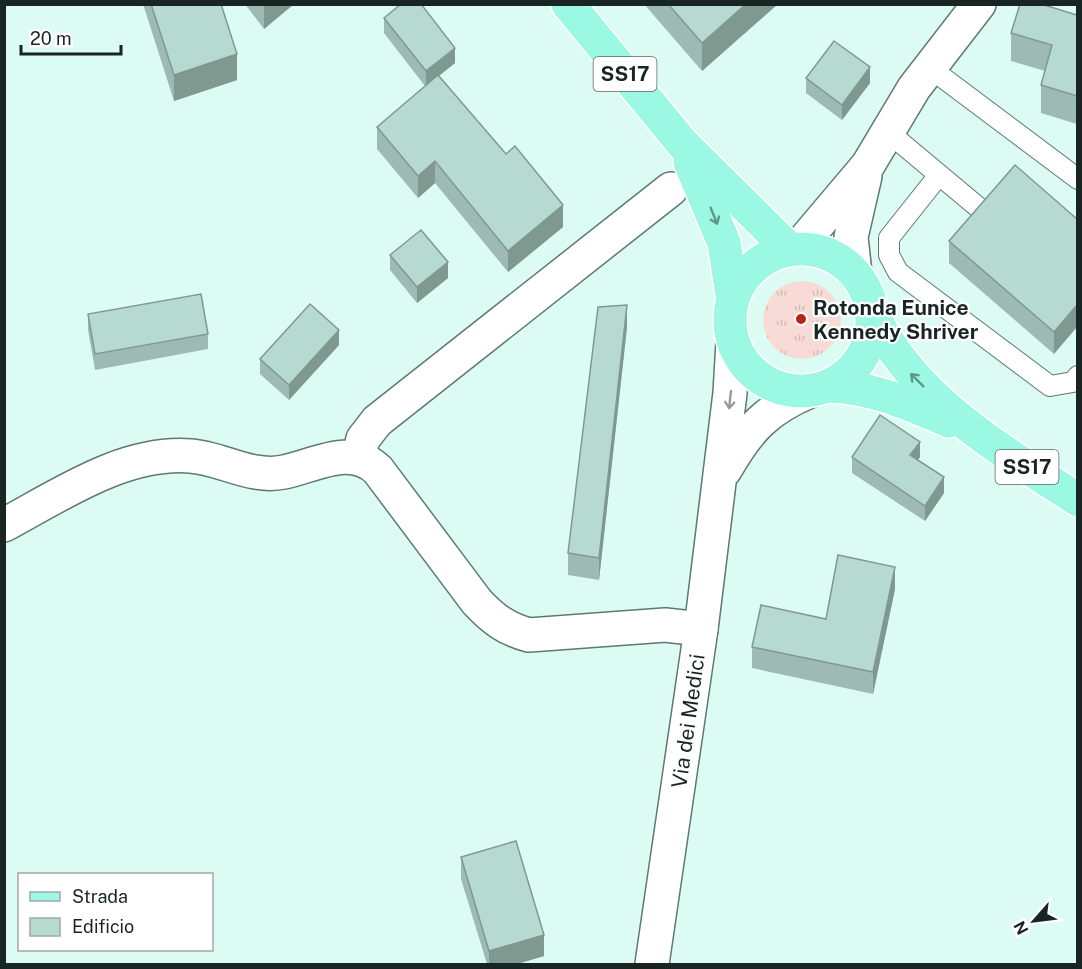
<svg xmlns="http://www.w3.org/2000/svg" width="1082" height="969" font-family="'Public Sans',sans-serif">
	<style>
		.grass { fill: url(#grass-tufts) }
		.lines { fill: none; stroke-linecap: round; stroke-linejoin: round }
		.service-casing { stroke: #5d7971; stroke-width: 22 }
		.minor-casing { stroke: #5d7971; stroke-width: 36 }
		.tertiary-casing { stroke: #5d7971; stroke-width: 36 }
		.primary-casing { stroke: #fff; stroke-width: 36 }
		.service { stroke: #fff; stroke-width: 20 }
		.minor { stroke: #fff; stroke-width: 33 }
		.tertiary { stroke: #fff; stroke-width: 33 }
		.primary { stroke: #9bf8e3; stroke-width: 33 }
		.wall { fill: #9dbbb2 }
		.shaded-wall { fill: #7f9991 }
		.building { fill: #b6dacf; stroke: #7f9991; stroke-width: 1.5 }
		.oneway { stroke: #60998c }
		.oneway2 { stroke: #989d9c }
		.poi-dot { fill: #b4251a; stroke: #fff; stroke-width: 2 }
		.labels { text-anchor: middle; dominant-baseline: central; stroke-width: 4.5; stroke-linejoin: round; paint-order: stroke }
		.shield { fill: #fff; stroke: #5e6664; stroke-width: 1.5 }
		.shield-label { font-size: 20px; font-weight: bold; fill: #192522 }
		.poi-label { font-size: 21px; font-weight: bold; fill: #192522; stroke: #fff; text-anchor: start }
		.street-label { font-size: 21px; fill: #192522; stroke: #fff }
	</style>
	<defs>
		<pattern id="grass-tufts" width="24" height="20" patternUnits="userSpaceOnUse" patternTransform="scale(1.5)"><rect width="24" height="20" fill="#f8dbd6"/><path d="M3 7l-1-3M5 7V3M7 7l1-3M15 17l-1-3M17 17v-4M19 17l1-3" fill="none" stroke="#d4bcb7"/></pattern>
	</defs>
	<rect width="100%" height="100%" fill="#dcfbf2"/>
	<path class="grass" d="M763 320a39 39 0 1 1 78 0a39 39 0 1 1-78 0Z"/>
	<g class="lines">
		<defs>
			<path id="service" d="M930 68 1078 179
				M888 132 979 208
				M939 175 889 238V255L898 272 1050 386 1073 382 1078 376"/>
			<path id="minor" d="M358 458 363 439 377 421 671 189
				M4 525C60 495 124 451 190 456 222 458 251 479 284 472 314 466 351 443 378 470L477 602C493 619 506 629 529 635L665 625 701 629"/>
			<path id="tertiary" d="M797 249 868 165 914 88 979 4
				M855 274 851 237 865 176
				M725 470C748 429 767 409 810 391
				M652 964 701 629 730 393 733 342"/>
			<path id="primary" d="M568 4 682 143 789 249
				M690 162 724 243 733 300
				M730 320a71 71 0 1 1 142 0a71 71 0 1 1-142 0Z
				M872 313C913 400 1000 449 1078 500
				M828 386C872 387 909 404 949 421"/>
		</defs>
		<use href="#service" class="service-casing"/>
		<use href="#minor" class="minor-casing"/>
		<use href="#tertiary" class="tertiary-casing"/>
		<use href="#primary" class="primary-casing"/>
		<use href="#service" class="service"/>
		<use href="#minor" class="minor"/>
		<use href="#tertiary" class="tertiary"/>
		<use href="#primary" class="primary"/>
	</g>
	<path class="wall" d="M143 4H221L237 80 174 101Z
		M245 4H294L264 29Z
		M644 4H778L702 71Z
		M1077 15V124L1041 113V85L1045 71 1011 61V33Z
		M384 18 455 63 439 76 563 227 508 272 435 183 418 198 377 149V127L425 86 384 33Z
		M806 78 870 83 842 120 806 93Z
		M1077 219 1054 354 949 263V241Z
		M390 255 448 278 417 303 390 270Z
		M88 314 208 334V349L95 370 88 330Z
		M627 327 599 580 568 575V553Z
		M339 345 289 400 260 374V359Z
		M852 457H920L917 460 944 493 925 521 852 473Z
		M895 589 873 694 752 668V647L826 619Z
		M461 857 544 956 517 964H487L461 879Z"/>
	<path class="shaded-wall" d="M267 4H294L264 29V7Z
		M746 4H778L702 71V43Z
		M455 48V63L426 86V71Z
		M237 54V80L174 101V75Z
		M870 67V83L842 120V105Z
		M435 161V183L418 198V176Z
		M563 205V227L508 272V251Z
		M448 262V278L417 303V287Z
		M627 305V327L599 580V558Z
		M1077 305V327L1054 354V332Z
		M339 330V345L289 400V385Z
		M920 442V457L910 471V455Z
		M944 477V493L925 521V506Z
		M895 567V589L873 694V672Z
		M544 935V956L517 964H489V951Z"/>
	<path class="building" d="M151 4H221L237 54 174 75Z
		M401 4H421L455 48 426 71 384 18Z
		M668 4H746L702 43Z
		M1020 4H1041L1077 15V96L1041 85 1052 45 1011 33Z
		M834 41 870 67 842 105 806 78Z
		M438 75 506 154 515 146 563 205 508 251 435 161 418 176 377 127Z
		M1015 165 1077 219V305L1054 332 949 241Z
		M421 230 448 262 417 287 390 255Z
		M201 294 208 334 95 354 88 314Z
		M310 304 339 330 289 385 260 359Z
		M627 305 599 558 568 553 598 307Z
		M880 415 920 442 910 455 944 477 925 506 852 457Z
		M838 555 895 567 873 672 752 647 761 605 826 619Z
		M516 841 544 935 489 951 461 857Z"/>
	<defs><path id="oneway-shaft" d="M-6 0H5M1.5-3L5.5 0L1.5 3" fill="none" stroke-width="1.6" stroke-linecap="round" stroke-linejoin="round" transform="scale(1.5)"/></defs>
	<g class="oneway">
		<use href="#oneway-shaft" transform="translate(714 216) rotate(68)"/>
		<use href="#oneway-shaft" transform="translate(917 380) rotate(-135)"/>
	</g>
	<use class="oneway2" href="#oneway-shaft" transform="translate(730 400) rotate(96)"/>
	<circle class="poi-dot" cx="801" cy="319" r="6"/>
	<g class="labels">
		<g class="shield">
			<rect x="593.5" y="57" width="63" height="34" rx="4.5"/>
			<rect x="995.5" y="450" width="63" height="34" rx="4.5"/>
		</g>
		<g class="shield-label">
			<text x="625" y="74">SS17</text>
			<text x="1027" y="467">SS17</text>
		</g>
		<g class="poi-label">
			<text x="813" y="307">Rotonda Eunice<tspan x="813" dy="24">Kennedy Shriver</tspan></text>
		</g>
		<g class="street-label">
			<text transform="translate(688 721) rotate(-82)">Via dei Medici</text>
		</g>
	</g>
	<rect width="1082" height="969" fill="none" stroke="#192522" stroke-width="12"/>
	<rect x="18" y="873" width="195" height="78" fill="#ffffff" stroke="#a3a8a7" stroke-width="1.5"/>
	<rect x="30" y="892" width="30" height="9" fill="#9bf8e3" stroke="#a3a8a7" stroke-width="1.5"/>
	<text x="72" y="903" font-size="18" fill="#192522">Strada</text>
	<rect x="30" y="918" width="30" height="18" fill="#b6dacf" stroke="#a3a8a7" stroke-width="1.5"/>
	<text x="72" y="933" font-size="18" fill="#192522">Edificio</text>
	<g transform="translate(1034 921) rotate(242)" stroke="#ffffff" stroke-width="4.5" paint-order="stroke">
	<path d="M0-4.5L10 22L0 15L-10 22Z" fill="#192522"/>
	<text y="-9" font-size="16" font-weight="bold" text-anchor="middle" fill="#192522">N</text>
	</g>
	<path d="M21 45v9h100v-9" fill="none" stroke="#192522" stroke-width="3"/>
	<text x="30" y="45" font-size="18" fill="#192522" stroke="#ffffff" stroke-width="4.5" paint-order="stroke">20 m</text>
</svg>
